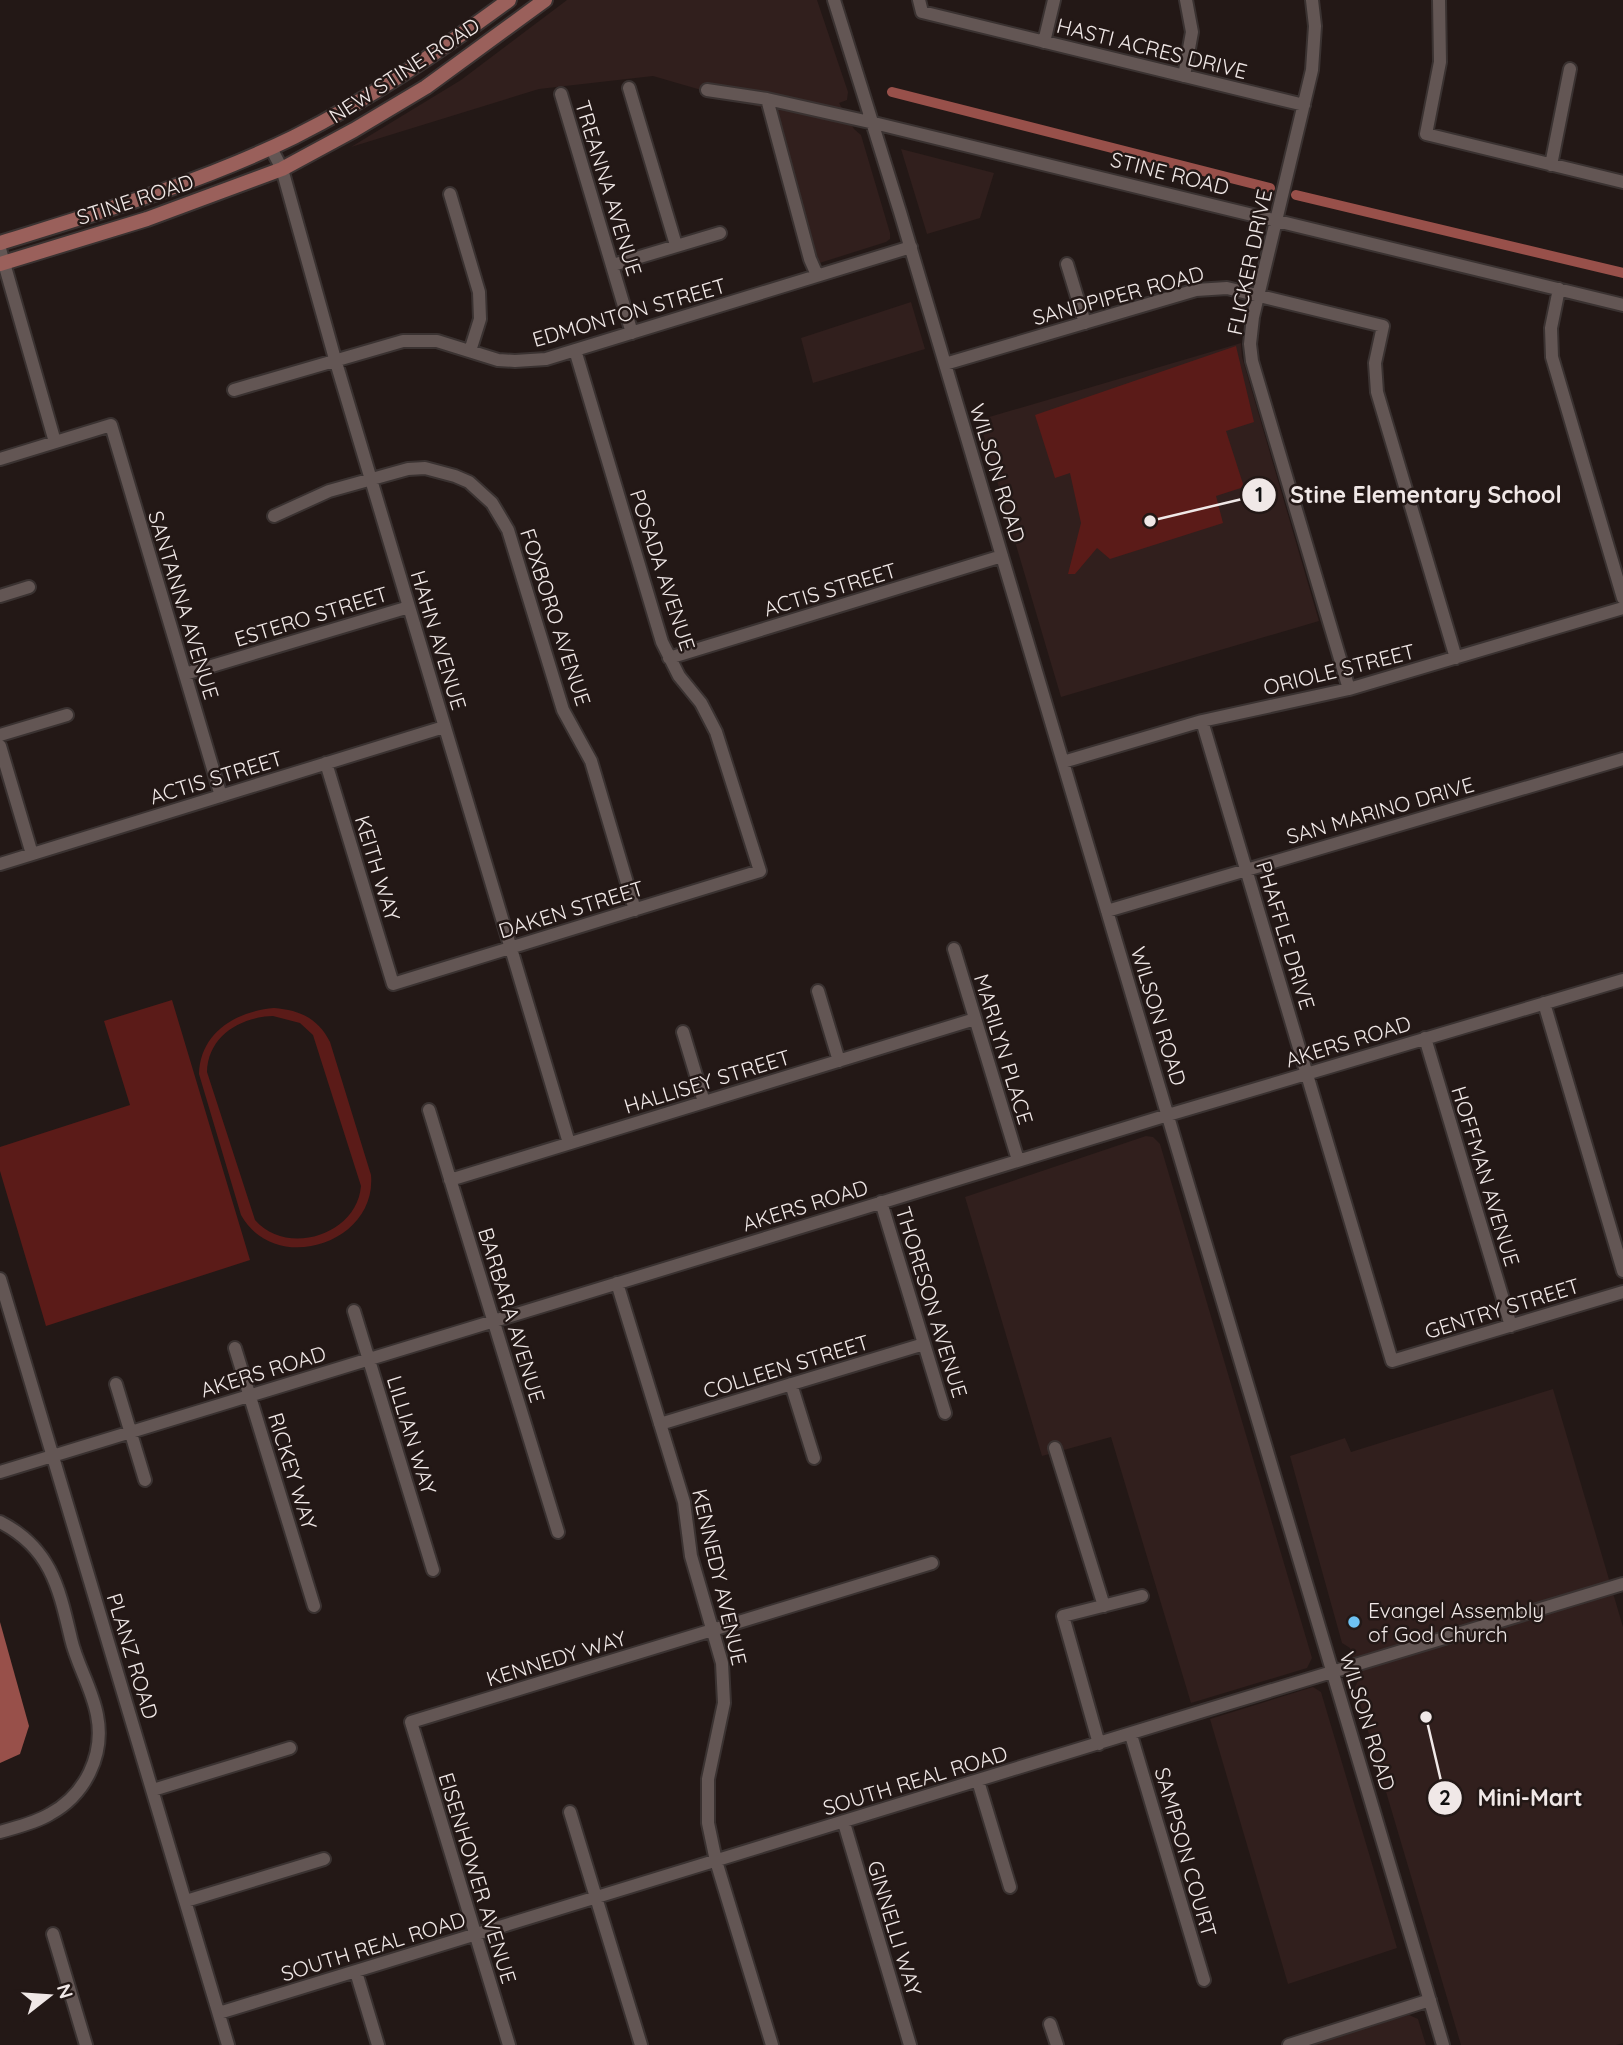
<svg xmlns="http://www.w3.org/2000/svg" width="1623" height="2045" font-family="Quicksand,sans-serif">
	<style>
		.built { fill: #311f1d }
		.green { fill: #5b1b18; fill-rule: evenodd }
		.water { fill: #98504a }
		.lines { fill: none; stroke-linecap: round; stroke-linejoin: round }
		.canal { stroke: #98504a; stroke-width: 10 }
		.minor-casing { stroke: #3a3231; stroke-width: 16 }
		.major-casing { stroke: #3a3231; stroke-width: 18 }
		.minor { stroke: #635654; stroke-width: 12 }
		.major { stroke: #9a605b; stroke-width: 14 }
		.poi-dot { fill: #6ec2f3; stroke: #231816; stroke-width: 2.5 }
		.labels { text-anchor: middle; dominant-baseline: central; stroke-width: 5; stroke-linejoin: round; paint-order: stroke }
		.street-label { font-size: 21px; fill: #f0e8e7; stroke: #231816 }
		.poi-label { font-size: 21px; fill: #f0e8e7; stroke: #231816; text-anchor: start }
		.leader { fill: none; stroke: #f0e8e7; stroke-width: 2.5 }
		.callout-dot { fill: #f0e8e7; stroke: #231816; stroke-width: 2.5 }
		.mark-label { font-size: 21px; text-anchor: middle; font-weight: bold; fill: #111 }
		.callout-label { font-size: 23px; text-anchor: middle; font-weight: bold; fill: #f0e8e7; stroke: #231816; stroke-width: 5; stroke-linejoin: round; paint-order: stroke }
	</style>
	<rect width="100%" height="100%" fill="#231816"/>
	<path class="built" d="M567 0H817L848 92 847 100 839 103 854 129 861 135 890 233V239L886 242 810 266 767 109 653 76 539 89 351 147 461 80Z
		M901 149 994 173 980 218 927 234Z
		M911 302 925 349 813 383 801 338Z
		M1241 343 1242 357 1319 621 1061 697 979 420Z
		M1146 1136 1153 1137 1160 1144 1312 1658 1307 1668 1191 1703 1111 1437 1042 1456 965 1197Z
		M1553 1389 1623 1627V2043L1616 2045H1461L1355 1687 1359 1679 1350 1648 1342 1643 1290 1456 1345 1438 1351 1452Z
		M1313 1687 1321 1692 1397 1948 1288 1984 1210 1719Z
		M1409 2015 1418 2019 1426 2045H1316V2043Z"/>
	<path class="green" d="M1236 346 1254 422 1226 431 1244 487 1216 496 1223 523 1110 559 1097 548 1075 574H1068L1081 523 1070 473 1055 478 1035 415Z
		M172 1000 250 1260 46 1326 0 1171V1147L130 1105 104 1021Z
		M274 1008C299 1010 318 1018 330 1042L371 1175C377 1244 275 1276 241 1215L199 1074C200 1033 236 1011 274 1008ZM273 1016 300 1023 313 1035 361 1186C357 1235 287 1257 255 1220L207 1072C208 1036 240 1017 273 1016Z"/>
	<path class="water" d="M0 1622 29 1726 20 1754 0 1763Z"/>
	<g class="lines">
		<path class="canal" d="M892 92 1270 188
			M1296 195 1623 273"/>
		<defs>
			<path id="minor" d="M834 0 900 212 1443 2045
				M919 0 922 12 1304 105
				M1312 0 1315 26 1312 70 1253 317 1250 344 1252 361 1349 689
				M1439 0 1440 62 1426 134 1623 182
				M1044 42 1054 0
				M1184 76 1192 32 1186 0
				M629 88 676 245
				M707 90 767 99 874 123 1623 305
				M561 94 632 333
				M767 99 810 259 817 275
				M271 148 282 169 335 359 569 1143
				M1551 165 1570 69
				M450 194 479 292 480 319 470 351
				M0 249 55 442
				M1067 264 1085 323
				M613 265 720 233
				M1559 289 1551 328 1552 357 1623 598
				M945 364 1196 290 1227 288 1383 326 1375 363 1377 392 1456 658
				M234 390 403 341H437L498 360 515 361 546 359 911 247
				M0 459 111 425 221 796
				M274 516 329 491 408 469 425 468 455 476 469 482 492 503 508 530 563 710 591 761 635 910
				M0 596 29 587
				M669 658 1002 556
				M185 674 409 607
				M1202 721 1392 1361 1623 1292
				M0 735 67 715
				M0 746 32 854
				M1063 762 1202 721 1349 689 1623 608
				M326 763 393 984 760 871 716 732 701 703 679 676 662 642 575 350
				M0 864 444 727
				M1107 911 1623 759
				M954 949 1018 1160
				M818 991 839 1061
				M1544 1003 1623 1271
				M683 1032 704 1102
				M1425 1038 1511 1326
				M429 1110 558 1532
				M450 1180 975 1019
				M881 1202 945 1413
				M0 1279 228 2045
				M617 1283 684 1502 691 1556 722 1663 724 1703 708 1779V1823L716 1861 772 2045
				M354 1311 433 1570
				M235 1348 314 1606
				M116 1384 145 1480
				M791 1384 814 1458
				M660 1424 924 1344
				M1055 1448 1104 1606
				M0 1472 1168 1115 1623 980
				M0 1522C51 1548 59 1588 71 1639 77 1665 92 1688 97 1715 105 1755 85 1795 50 1814 35 1823 17 1827 0 1832
				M1131 1735 1204 1980
				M1099 1744 1063 1616 1142 1596
				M978 1781 1010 1887
				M153 1790 290 1748
				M570 1812 641 2045
				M844 1823 910 2045
				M186 1901 324 1859
				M53 1934 86 2045
				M356 1972 378 2045
				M219 2013 1203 1711 1623 1584
				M1050 2024 1057 2045
				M509 2045 411 1722 932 1563
				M1289 2045 1430 2000"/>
			<path id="major" d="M0 243C100 212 200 183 294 137 370 99 441 50 509 0
				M0 264 147 219 282 169 354 130 426 87 545 0"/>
		</defs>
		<use href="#minor" class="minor-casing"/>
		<use href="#major" class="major-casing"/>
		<use href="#minor" class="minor"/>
		<use href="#major" class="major"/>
	</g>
	<circle class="poi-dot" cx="1354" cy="1622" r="7"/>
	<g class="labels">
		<g class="street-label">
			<text transform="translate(1152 48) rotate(14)">HASTI ACRES DRIVE</text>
			<text transform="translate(404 70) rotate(-33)">NEW STINE ROAD</text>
			<text transform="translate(1170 173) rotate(14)">STINE ROAD</text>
			<text transform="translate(609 188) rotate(73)">TREANNA AVENUE</text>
			<text transform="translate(135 199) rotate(-18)">STINE ROAD</text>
			<text transform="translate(1249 262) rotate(-78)">FLICKER DRIVE</text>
			<text transform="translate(1118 295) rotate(-15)">SANDPIPER ROAD</text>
			<text transform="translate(629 312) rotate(-16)">EDMONTON STREET</text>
			<text transform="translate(998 473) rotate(73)">WILSON ROAD</text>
			<text transform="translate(663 570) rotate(72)">POSADA AVENUE</text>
			<text transform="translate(830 589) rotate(-17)">ACTIS STREET</text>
			<text transform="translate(184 605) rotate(73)">SANTANNA AVENUE</text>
			<text transform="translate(311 616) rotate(-17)">ESTERO STREET</text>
			<text transform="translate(556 617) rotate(72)">FOXBORO AVENUE</text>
			<text transform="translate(439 640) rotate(73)">HAHN AVENUE</text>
			<text transform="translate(1339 669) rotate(-14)">ORIOLE STREET</text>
			<text transform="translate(216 777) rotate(-17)">ACTIS STREET</text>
			<text transform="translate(1380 810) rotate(-16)">SAN MARINO DRIVE</text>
			<text transform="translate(378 868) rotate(73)">KEITH WAY</text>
			<text transform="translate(571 909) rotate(-17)">DAKEN STREET</text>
			<text transform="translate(1286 935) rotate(73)">PHAFFLE DRIVE</text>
			<text transform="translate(1159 1016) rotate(73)">WILSON ROAD</text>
			<text transform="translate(1348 1041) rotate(-17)">AKERS ROAD</text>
			<text transform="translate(1004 1049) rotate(73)">MARILYN PLACE</text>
			<text transform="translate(707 1081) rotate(-17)">HALLISEY STREET</text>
			<text transform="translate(1486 1176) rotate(73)">HOFFMAN AVENUE</text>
			<text transform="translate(805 1205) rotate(-17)">AKERS ROAD</text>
			<text transform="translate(932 1302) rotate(73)">THORESON AVENUE</text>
			<text transform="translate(1502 1308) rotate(-17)">GENTRY STREET</text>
			<text transform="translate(512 1315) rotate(73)">BARBARA AVENUE</text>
			<text transform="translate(786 1366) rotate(-17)">COLLEEN STREET</text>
			<text transform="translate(263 1371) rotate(-17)">AKERS ROAD</text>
			<text transform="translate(412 1435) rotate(73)">LILLIAN WAY</text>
			<text transform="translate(293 1471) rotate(73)">RICKEY WAY</text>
			<text transform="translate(720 1577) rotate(77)">KENNEDY AVENUE</text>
			<text transform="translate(133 1656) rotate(73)">PLANZ ROAD</text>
			<text transform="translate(556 1658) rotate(-17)">KENNEDY WAY</text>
			<text transform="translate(1368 1721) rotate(73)">WILSON ROAD</text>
			<text transform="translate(915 1780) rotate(-17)">SOUTH REAL ROAD</text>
			<text transform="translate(1186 1852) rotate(74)">SAMPSON COURT</text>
			<text transform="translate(478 1878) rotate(73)">EISENHOWER AVENUE</text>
			<text transform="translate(895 1928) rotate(73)">GINNELLI WAY</text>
			<text transform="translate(373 1946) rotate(-17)">SOUTH REAL ROAD</text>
		</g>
		<g class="poi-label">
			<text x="1368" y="1610">Evangel Assembly<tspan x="1368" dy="24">of God Church</tspan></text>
		</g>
	</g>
	<path class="leader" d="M1150 521L1259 495M1426 1717L1445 1798"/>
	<g class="callout-dot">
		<circle cx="1150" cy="521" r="7"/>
		<circle cx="1426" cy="1717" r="7"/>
		<circle cx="1259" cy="495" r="18"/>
		<circle cx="1445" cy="1798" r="18"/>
	</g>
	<g class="mark-label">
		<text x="1259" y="502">1</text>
		<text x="1445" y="1805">2</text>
	</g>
	<g class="callout-label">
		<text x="1426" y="503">Stine Elementary School</text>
		<text x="1530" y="1806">Mini-Mart</text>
	</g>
	<g transform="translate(49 1996) rotate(73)" stroke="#231816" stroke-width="5" paint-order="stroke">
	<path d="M0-5L12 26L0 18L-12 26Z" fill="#f0e8e7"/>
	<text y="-10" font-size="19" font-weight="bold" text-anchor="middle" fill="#f0e8e7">N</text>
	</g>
</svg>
